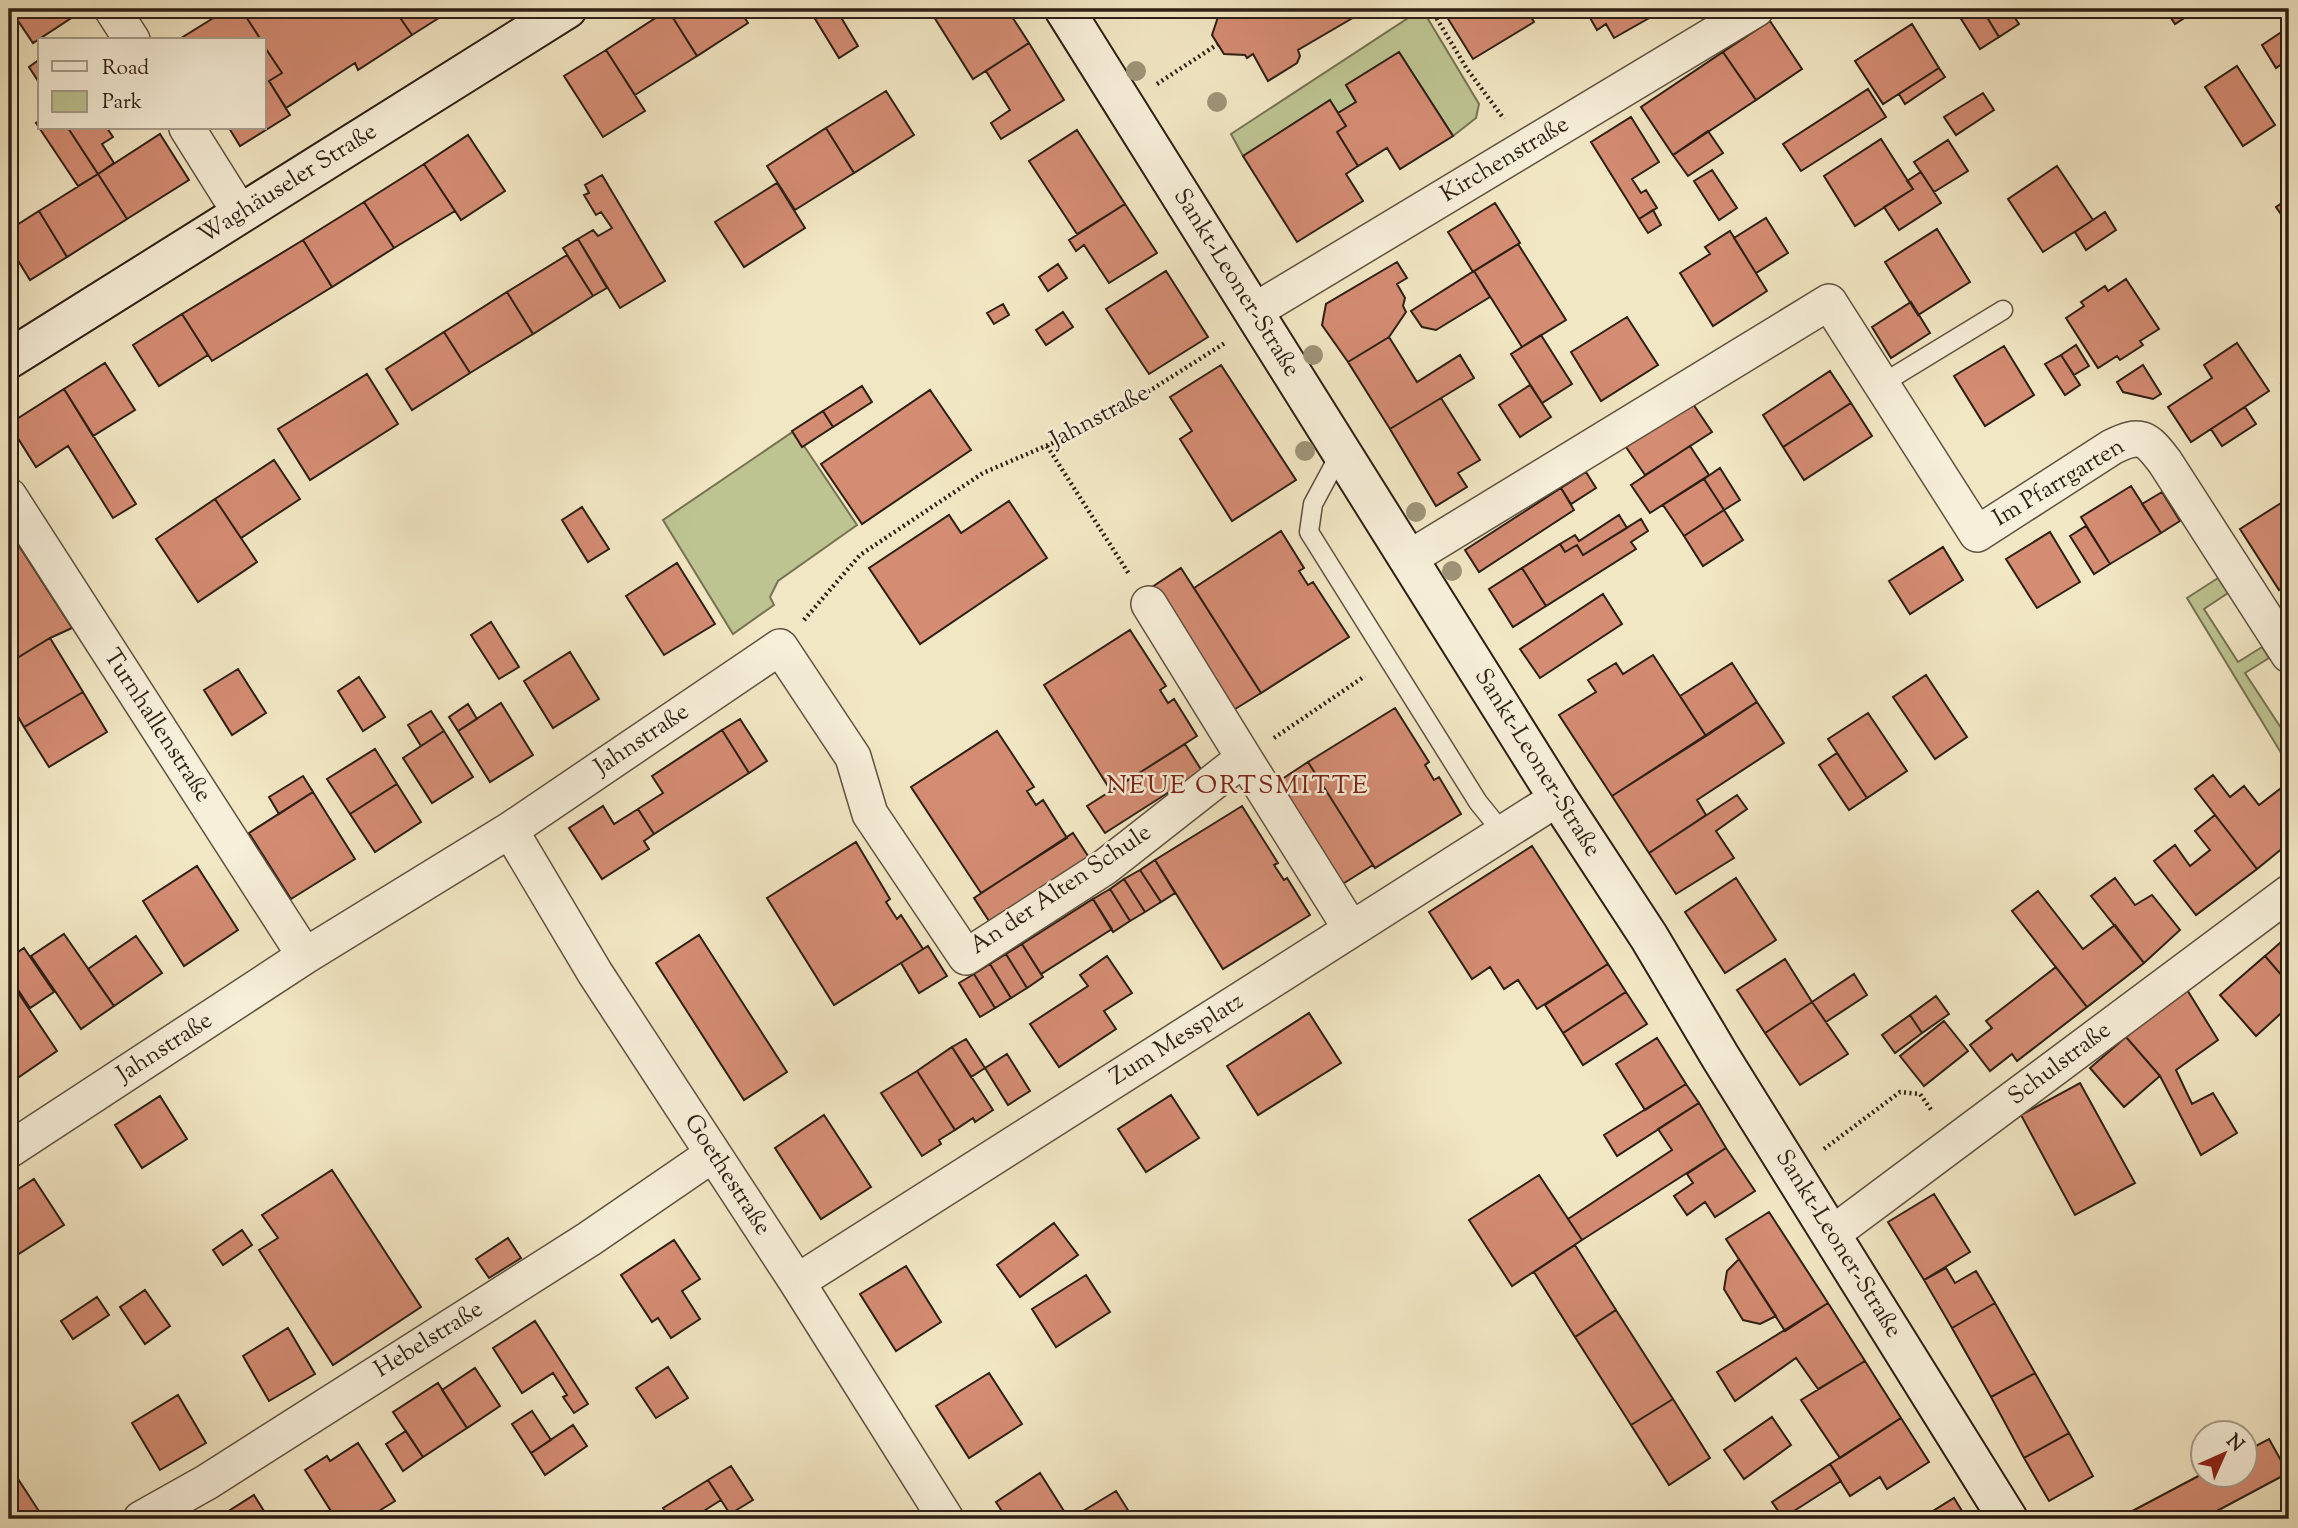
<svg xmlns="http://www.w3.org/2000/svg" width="2298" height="1528" font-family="'Sorts Mill Goudy',serif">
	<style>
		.green { fill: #bdc492; stroke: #767252; stroke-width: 2 }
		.building { fill: #d48c73; stroke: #2e1f13; stroke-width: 2 }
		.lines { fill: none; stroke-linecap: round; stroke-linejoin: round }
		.lane-casing { stroke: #5f513f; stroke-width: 21 }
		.street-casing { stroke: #5f513f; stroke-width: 38 }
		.secondary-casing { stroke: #2e1f13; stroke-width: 42 }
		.path { stroke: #2e1f13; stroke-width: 4.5; stroke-dasharray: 2 3.5; stroke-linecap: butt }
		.lane { stroke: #f7efd9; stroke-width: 18 }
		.street { stroke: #f7efd9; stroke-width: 35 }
		.secondary { stroke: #f7efd9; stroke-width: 38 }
		.tree { fill: #9e9478 }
		.labels { text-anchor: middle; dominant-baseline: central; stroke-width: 5; stroke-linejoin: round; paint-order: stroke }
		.street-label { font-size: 24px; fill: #2e1f13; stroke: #f7efd9 }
		.neighbourhood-label { font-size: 26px; letter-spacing: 2px; fill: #7a1f14; stroke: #f7efd9 }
	</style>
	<rect width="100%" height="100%" fill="#f2e7c4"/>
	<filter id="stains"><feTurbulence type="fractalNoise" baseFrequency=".00286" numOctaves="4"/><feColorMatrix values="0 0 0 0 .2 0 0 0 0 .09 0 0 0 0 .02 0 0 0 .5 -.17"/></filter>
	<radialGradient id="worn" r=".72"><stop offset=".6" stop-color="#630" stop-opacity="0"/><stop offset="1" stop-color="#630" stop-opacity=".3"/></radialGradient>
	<path class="green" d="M1422 9 1479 104 1476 118 1453 136 1399 52 1346 85 1356 102 1338 113 1330 101 1243 156 1231 134Z
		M794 431 857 525 778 581 770 597 774 605 733 634 663 520Z
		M2218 578 2228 593 2204 609 2238 662 2262 647 2269 658 2245 673 2289 740V766L2187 598Z"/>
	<path class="building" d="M10 9H80L82 11 33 43Z
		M210 9H241L261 40H178L215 17Z
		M241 9H394L412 35 358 70 355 63 286 108 269 81 282 73 264 46V40H261Z
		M394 9H453L412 35Z
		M670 9H739L748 23 697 56 668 10Z
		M809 9H836L858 46 839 58Z
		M929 9H1007L1029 43 973 79Z
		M1221 9H1368L1298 50 1300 56 1297 63 1268 81 1253 54 1247 58 1245 55 1224 54 1212 35 1219 14 1218 11Z
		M1442 9H1526L1534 22 1473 59Z
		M1585 9H1665L1614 38 1606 24 1597 30Z
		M1966 9H1982L1999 37 1980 49 1958 14Z
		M1982 9H2009L2019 24 1999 37Z
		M2165 9H2198L2175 24Z
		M668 10 697 56 635 95 606 50Z
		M1770 21 1802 69 1756 100 1723 52Z
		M1912 24 1939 68 1883 104 1855 61Z
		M2289 27V59L2276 68 2262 45Z
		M1029 43 1064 100 1001 139 991 123 1010 110 986 71Z
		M264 46 282 73 269 81 290 115 240 146 229 128H264Z
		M606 50 645 111 603 137 564 76Z
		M1399 52 1453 136 1400 169 1387 148 1358 166 1337 132 1346 126 1338 113 1356 102 1346 85Z
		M1723 52 1756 100 1673 155 1641 107Z
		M40 59V84L29 67Z
		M2237 66 2275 125 2243 146 2205 87Z
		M1939 68 1945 77 1905 104 1899 94Z
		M1868 89 1886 117 1801 171 1783 144Z
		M886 91 914 135 854 173 826 128Z
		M1983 93 1994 110 1956 135 1944 117Z
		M1330 100 1346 126 1337 132 1358 166 1346 174 1363 201 1297 242 1243 156Z
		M1631 117 1659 162 1632 179 1641 193 1646 190 1657 208 1639 219 1591 142Z
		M40 120V128H68L98 174 78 186 36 123Z
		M68 128H107L113 137 102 144 114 163 98 174Z
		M826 128 854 173 795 210 767 166Z
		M1077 130 1125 204 1077 234 1029 161Z
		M1708 131 1723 153 1688 176 1673 155Z
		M160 134 189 180 127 219 98 174Z
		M468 135 505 191 461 220 424 164Z
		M1881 139 1913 189 1855 226 1824 176Z
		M1948 140 1968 171 1934 192 1914 162Z
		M424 164 455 211 394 248 364 202Z
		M2057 166 2093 220 2043 252 2008 199Z
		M1712 170 1737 208 1719 220 1694 181Z
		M1921 172 1941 203 1899 230 1884 207 1913 189 1907 181Z
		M98 174 127 219 67 257 39 211Z
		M602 175 665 281 620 308 578 239 593 230 598 236 612 228 601 212 596 215 584 195 589 193 585 185Z
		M777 183 805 228 744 267 715 222Z
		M2289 198V226L2276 207Z
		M364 202 394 248 332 287 303 240Z
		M1495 203 1520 243 1473 272 1448 232Z
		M1125 204 1157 253 1109 283 1084 245 1076 251 1069 240Z
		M1653 210 1661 225 1648 233 1639 219Z
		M39 211 67 257 30 280 9 246V230Z
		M2105 212 2116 230 2086 250 2075 232Z
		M1766 218 1788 253 1756 273 1734 238Z
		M1937 229 1970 282 1918 315 1885 262Z
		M1730 231 1767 291 1713 326 1680 273 1710 254 1705 247Z
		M578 239 607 288 593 296 563 248Z
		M303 240 332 287 212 361 182 314Z
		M1518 244 1566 320 1522 347 1474 271Z
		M567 255 593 296 533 334 507 292Z
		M1397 262 1407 278 1397 284 1405 298 1403 306 1406 312 1389 337 1348 362 1322 325 1326 304Z
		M1058 264 1067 278 1048 291 1039 277Z
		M1166 271 1208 337 1149 374 1106 309Z
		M1474 271 1490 297 1436 330 1422 327 1411 311Z
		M2126 279 2159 329 2140 341 2143 345 2120 360 2117 356 2098 368 2066 318 2084 306 2081 302 2105 286 2108 291Z
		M507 292 533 334 470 373 444 332Z
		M1911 302 1930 333 1891 358 1872 327Z
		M1003 304 1009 315 994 324 987 313Z
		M1063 312 1073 327 1046 345 1036 330Z
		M182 314 208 355 159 386 133 345Z
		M1627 317 1658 365 1601 401 1571 352Z
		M444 332 470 373 412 410 386 369Z
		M1541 335 1572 384 1542 403 1511 354Z
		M1389 337 1417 382 1460 355 1474 378 1390 429 1348 362Z
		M2237 343 2269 391 2191 442 2168 407 2212 378 2204 365Z
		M2076 345 2089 366 2074 375 2061 355Z
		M2004 346 2034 395 1985 426 1954 376Z
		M2061 355 2080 385 2065 395 2045 364Z
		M105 363 135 410 93 436 64 389Z
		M1221 365 1296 480 1232 521 1180 439 1192 431 1170 397Z
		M2143 365 2161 394 2153 399 2123 392 2117 382Z
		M1830 371 1851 403 1783 447 1763 415Z
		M367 374 398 424 310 480 278 429Z
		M2289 378V397L2281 384Z
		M1530 385 1551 417 1520 437 1499 405Z
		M862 386 872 402 833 427 823 411Z
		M64 389 136 504 113 518 68 446 36 467 9 424Z
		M930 390 971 450 862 524 821 464Z
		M1441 398 1480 460 1458 473 1467 487 1436 506 1390 429Z
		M1851 403 1872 436 1804 480 1783 447Z
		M1693 404 1712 432 1645 475 1626 447Z
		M2245 407 2256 424 2222 446 2211 429Z
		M823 411 833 427 802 447 792 431Z
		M1690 446 1709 475 1650 513 1631 485Z
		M274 460 300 499 241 538 215 499Z
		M1720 468 1740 500 1724 510 1704 479Z
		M1586 472 1596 488 1571 504 1561 488Z
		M1704 479 1724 510 1684 536 1663 505Z
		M2131 486 2161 533 2110 564 2081 517Z
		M1561 488 1574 510 1479 572 1465 550Z
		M2162 492 2180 521 2161 533 2142 504Z
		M215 499 257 562 198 602 156 539Z
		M1009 501 1047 558 920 644 869 568 949 515 961 533Z
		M2281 503 2289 515V583L2279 590 2240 529Z
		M582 507 609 549 588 562 562 520Z
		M1724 510 1743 540 1703 566 1684 536Z
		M1619 515 1627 528 1583 555 1577 545 1565 552 1560 544 1575 535 1579 541Z
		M1641 519 1648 531 1631 542 1636 549 1546 606 1522 568 1560 544 1565 552 1577 545 1583 555Z
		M2086 526 2110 564 2094 574 2070 536Z
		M1281 531 1304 568 1299 571 1308 585 1313 582 1349 637 1261 693 1194 588Z
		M2050 532 2080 582 2037 608 2006 559Z
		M14 538 72 628 50 638 9 663V542Z
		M1943 547 1963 580 1910 614 1889 581Z
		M677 563 715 624 664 655 626 596Z
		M1181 568 1261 693 1232 711 1152 587Z
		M1522 568 1546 606 1513 627 1489 589Z
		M1603 594 1622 624 1540 678 1520 649Z
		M491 622 519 667 499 679 471 635Z
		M1130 630 1166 686 1160 690 1168 703 1174 699 1197 736 1111 791 1044 685Z
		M50 638 83 692 24 727 9 701V663Z
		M570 652 599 699 553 728 524 681Z
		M1653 655 1706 736 1612 796 1559 715 1596 692 1588 680 1616 663 1623 674Z
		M1732 663 1757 702 1706 736 1680 696Z
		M238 669 266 713 232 735 204 690Z
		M1926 675 1967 737 1935 759 1893 697Z
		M359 677 385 717 363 731 338 691Z
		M83 692 107 732 49 767 24 727Z
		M1757 702 1784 743 1697 800 1706 815 1649 853 1612 796Z
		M501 703 533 755 490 782 458 731Z
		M468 704 477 719 458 731 449 717Z
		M1395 708 1429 762 1425 765 1434 780 1439 777 1461 814 1375 868 1308 762Z
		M431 711 444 731 421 746 408 725Z
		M1868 713 1907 771 1867 798 1828 739Z
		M740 719 767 761 749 773 722 730Z
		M722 730 749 773 654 834 638 809 663 793 652 776Z
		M444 731 473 777 432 803 403 758Z
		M997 731 1034 787 1027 791 1036 805 1043 800 1067 838 981 893 911 787Z
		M1185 744 1202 771 1105 833 1087 806Z
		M375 749 397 784 350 814 327 779Z
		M1837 753 1867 798 1849 810 1819 765Z
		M1308 762 1373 865 1341 885 1276 783Z
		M2213 775 2230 797 2244 786 2259 805 2289 782V843L2257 869 2195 789Z
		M303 776 313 792 279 814 269 797Z
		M397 784 421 822 375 852 350 814Z
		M313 792 355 859 291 899 249 833Z
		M1737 795 1747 809 1716 831 1734 858 1676 894 1649 853Z
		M603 806 614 824 638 809 654 834 644 841 649 849 602 879 569 828Z
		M1242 806 1278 863 1274 865 1284 880 1287 878 1310 915 1223 969 1155 860Z
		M2215 815 2257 869 2196 915 2154 861 2175 845 2190 866 2210 850 2195 831Z
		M1073 833 1090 859 991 924 974 898Z
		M856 842 890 899 886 902 897 919 901 915 923 949 834 1005 767 898Z
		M1532 846 1608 964 1537 1009 1518 980 1504 989 1490 967 1472 979 1429 912Z
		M1155 860 1175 893 1161 902 1140 870Z
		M197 866 238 930 184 966 143 901Z
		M1140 870 1161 902 1145 912 1124 879Z
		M1736 878 1776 940 1725 973 1685 912Z
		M2115 878 2135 905 2152 895 2180 930 2144 963 2091 896Z
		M1124 879 1145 912 1130 921 1110 889Z
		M1110 889 1130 921 1113 932 1093 899Z
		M2038 891 2083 949 2115 925 2144 963 2087 1007 2012 911Z
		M1093 899 1112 929 1041 974 1022 944Z
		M64 934 114 1006 81 1029 31 956Z
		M699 935 787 1072 744 1100 656 963Z
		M2289 935V984L2265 956Z
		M136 936 162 973 114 1006 88 969Z
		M1022 944 1043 977 1027 988 1006 954Z
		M928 946 947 976 919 993 901 963Z
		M24 948 54 992 30 1008 9 976V958Z
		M1006 954 1027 988 1011 998 990 964Z
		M1107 956 1132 993 1104 1011 1116 1029 1059 1067 1030 1024 1088 986 1080 975Z
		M2265 956 2289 984V1006L2256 1036 2220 995Z
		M1785 959 1812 1002 1765 1033 1737 990Z
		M990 964 1011 998 995 1008 974 974Z
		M1608 964 1626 992 1563 1033 1545 1005Z
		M2056 967 2087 1007 2017 1061 2012 1054 1990 1071 1970 1045 1992 1028 1986 1021Z
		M974 974 995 1008 980 1017 959 983Z
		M1854 974 1867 995 1826 1022 1812 1002Z
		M15 988 57 1051 16 1079 9 1068V992Z
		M2186 988 2218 1040 2176 1070 2192 1104 2213 1093 2237 1133 2201 1155 2160 1076 2126 1037Z
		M1626 992 1647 1024 1583 1065 1563 1033Z
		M1936 996 1949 1014 1922 1033 1910 1015Z
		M1812 1002 1848 1054 1800 1085 1765 1033Z
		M1309 1013 1341 1063 1258 1115 1227 1066Z
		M1910 1015 1922 1033 1895 1053 1882 1035Z
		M1944 1021 1968 1051 1924 1086 1900 1056Z
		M2126 1037 2160 1076 2124 1107 2090 1068Z
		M1657 1038 1686 1084 1645 1110 1616 1064Z
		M966 1039 985 1068 971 1077 952 1047Z
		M952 1047 993 1110 975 1122 973 1118 955 1130 917 1071Z
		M1007 1054 1030 1091 1008 1105 985 1068Z
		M917 1071 955 1130 939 1140 941 1144 922 1156 881 1093Z
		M2080 1083 2135 1183 2075 1215 2021 1115Z
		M1686 1084 1699 1103 1617 1156 1604 1135Z
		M1171 1095 1199 1138 1146 1172 1118 1129Z
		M160 1096 187 1139 142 1168 115 1125Z
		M1699 1103 1726 1148 1582 1240 1568 1219 1672 1150 1658 1129Z
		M824 1115 871 1187 821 1219 775 1148Z
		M1726 1148 1755 1191 1715 1217 1705 1202 1687 1215 1674 1196 1693 1183 1687 1174Z
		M332 1170 421 1307 333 1365 259 1250 278 1238 262 1215Z
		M1539 1175 1582 1240 1512 1286 1469 1220Z
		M34 1179 64 1225 17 1255 9 1242V1195Z
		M1934 1194 1970 1252 1924 1280 1888 1222Z
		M1769 1212 1828 1303 1785 1331 1726 1239Z
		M1054 1223 1078 1255 1020 1297 997 1265Z
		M242 1230 252 1245 223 1265 213 1250Z
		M508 1238 521 1258 489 1278 476 1259Z
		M674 1240 700 1279 682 1291 700 1319 671 1338 658 1318 652 1322 621 1275Z
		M1575 1245 1616 1310 1575 1337 1534 1272Z
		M1739 1259 1776 1316 1760 1324 1743 1320 1724 1289 1727 1271Z
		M906 1266 941 1322 896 1351 860 1294Z
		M1946 1268 1955 1283 1976 1271 1995 1303 1952 1328 1924 1280Z
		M1086 1275 1110 1312 1056 1347 1032 1309Z
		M145 1290 170 1326 145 1344 120 1307Z
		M97 1297 109 1315 73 1339 61 1321Z
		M1828 1303 1865 1361 1818 1389 1796 1358 1735 1401 1717 1372Z
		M1995 1303 2035 1373 1991 1397 1952 1328Z
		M1616 1310 1673 1399 1631 1425 1575 1337Z
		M535 1321 588 1404 574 1413 563 1397 567 1395 553 1373 522 1393 493 1348Z
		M288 1328 315 1374 269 1401 243 1356Z
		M1865 1361 1901 1418 1840 1458 1801 1400Z
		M668 1367 688 1398 656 1418 636 1388Z
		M475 1368 500 1406 467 1428 442 1390Z
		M989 1373 1022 1424 969 1458 936 1406Z
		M2035 1373 2069 1433 2024 1458 1991 1397Z
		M438 1383 467 1428 423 1457 393 1412Z
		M178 1395 206 1443 160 1470 132 1423Z
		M1673 1399 1710 1458 1669 1485 1631 1425Z
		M532 1411 551 1440 531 1453 512 1424Z
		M1772 1417 1791 1445 1744 1479 1724 1450Z
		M1901 1418 1929 1462 1887 1489 1880 1477 1850 1496 1830 1464Z
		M573 1425 587 1446 545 1475 531 1453Z
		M406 1431 423 1457 403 1471 386 1444Z
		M2069 1433 2093 1476 2049 1501 2024 1458Z
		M2269 1439 2288 1473 2202 1519H2122L2121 1517 2204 1473V1476H2246V1451Z
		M358 1443 395 1501 366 1519H336L305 1470 327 1456 330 1461Z
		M1830 1464 1841 1481 1783 1518 1772 1502Z
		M9 1465 44 1519H9Z
		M731 1466 753 1500 730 1514 708 1480Z
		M1040 1473 1069 1519H1007L996 1502Z
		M708 1480 721 1500 691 1519H670L663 1508Z
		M1116 1491 1131 1515 1123 1519H1070Z
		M254 1495 269 1519H216Z
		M1954 1498 1967 1519H1920Z"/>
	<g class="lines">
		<defs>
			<path id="lane" d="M1880 385 2003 310
				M1341 452 1313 504 1309 532 1478 802 1503 833"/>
			<path id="street" d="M112 9 132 40
				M187 128 241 214
				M1253 312 1756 9
				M9 496 305 956
				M1408 559 1829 302 1977 534 2112 447C2141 433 2146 437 2165 462L2289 655
				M1149 604 1244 758
				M510 830 595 973 797 1282 946 1519
				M9 1150 305 956 510 830 780 647 853 757 870 814 966 957 1105 867 1244 758 1351 929
				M1832 1234 2289 893
				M797 1282 1558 798
				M141 1519 207 1482 589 1239 713 1154"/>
			<path id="secondary" d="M1064 9 1558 798 1649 937 1721 1058 2008 1519
				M9 359 567 9"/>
		</defs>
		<use href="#lane" class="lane-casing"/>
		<use href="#street" class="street-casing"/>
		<use href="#secondary" class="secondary-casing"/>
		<path class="path" d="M1431 9 1467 69 1504 119
			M1157 84 1218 44
			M1047 446 1129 574
			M804 620 860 555 983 473 1097 424 1225 343
			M1274 738 1365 676
			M1824 1149 1900 1092 1920 1094 1932 1111"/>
		<use href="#lane" class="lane"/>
		<use href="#street" class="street"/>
		<use href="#secondary" class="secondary"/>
	</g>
	<g class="tree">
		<circle cx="1136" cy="71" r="10"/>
		<circle cx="1217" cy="102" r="10"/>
		<circle cx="1313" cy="355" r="10"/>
		<circle cx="1305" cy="451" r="10"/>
		<circle cx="1416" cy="512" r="10"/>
		<circle cx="1452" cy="571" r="10"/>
	</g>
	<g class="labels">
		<g class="street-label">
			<text transform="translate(1505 160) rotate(-31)">Kirchenstraße</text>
			<text transform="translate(288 184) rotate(-32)">Waghäuseler Straße</text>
			<text transform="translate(1236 283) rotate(58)">Sankt-Leoner-Straße</text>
			<text transform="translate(1100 417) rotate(-28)">Jahnstraße</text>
			<text transform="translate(2059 483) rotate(-31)">Im Pfarrgarten</text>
			<text transform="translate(157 726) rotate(57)">Turnhallenstraße</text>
			<text transform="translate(642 740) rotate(-34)">Jahnstraße</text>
			<text transform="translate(1537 763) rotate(58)">Sankt-Leoner-Straße</text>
			<text transform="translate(1061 890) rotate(-34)">An der Alten Schule</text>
			<text transform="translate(1177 1040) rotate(-32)">Zum Messplatz</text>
			<text transform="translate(165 1048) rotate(-33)">Jahnstraße</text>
			<text transform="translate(2060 1064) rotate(-37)">Schulstraße</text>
			<text transform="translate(727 1175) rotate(57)">Goethestraße</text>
			<text transform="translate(1838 1244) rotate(58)">Sankt-Leoner-Straße</text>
			<text transform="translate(429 1340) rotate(-32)">Hebelstraße</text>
		</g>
		<g class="neighbourhood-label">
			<text x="1238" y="786">NEUE ORTSMITTE</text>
		</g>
	</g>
	<rect width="2298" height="1528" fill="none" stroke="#f2e7c4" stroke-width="35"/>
	<rect x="10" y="10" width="2277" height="1507" fill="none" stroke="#2e1f13" stroke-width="3.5"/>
	<rect x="18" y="18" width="2263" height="1493" fill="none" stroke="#2e1f13" stroke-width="2"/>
	<rect x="38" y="38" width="228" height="91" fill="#f7efd9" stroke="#a79c8a" stroke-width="2"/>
	<rect x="52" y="61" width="35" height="10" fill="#f7efd9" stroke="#a79c8a" stroke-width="2"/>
	<text x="102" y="74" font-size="21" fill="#2e1f13">Road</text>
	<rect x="52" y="91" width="35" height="21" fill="#bdc492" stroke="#a79c8a" stroke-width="2"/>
	<text x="102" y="108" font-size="21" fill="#2e1f13">Park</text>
	<g transform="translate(2224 1454) rotate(45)"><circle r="33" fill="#f7efd9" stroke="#a79c8a" stroke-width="2"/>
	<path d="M0-5L12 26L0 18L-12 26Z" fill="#8f2418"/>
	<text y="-10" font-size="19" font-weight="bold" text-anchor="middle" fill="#2e1f13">N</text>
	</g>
	<rect width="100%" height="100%" filter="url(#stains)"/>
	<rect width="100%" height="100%" fill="url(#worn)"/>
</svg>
